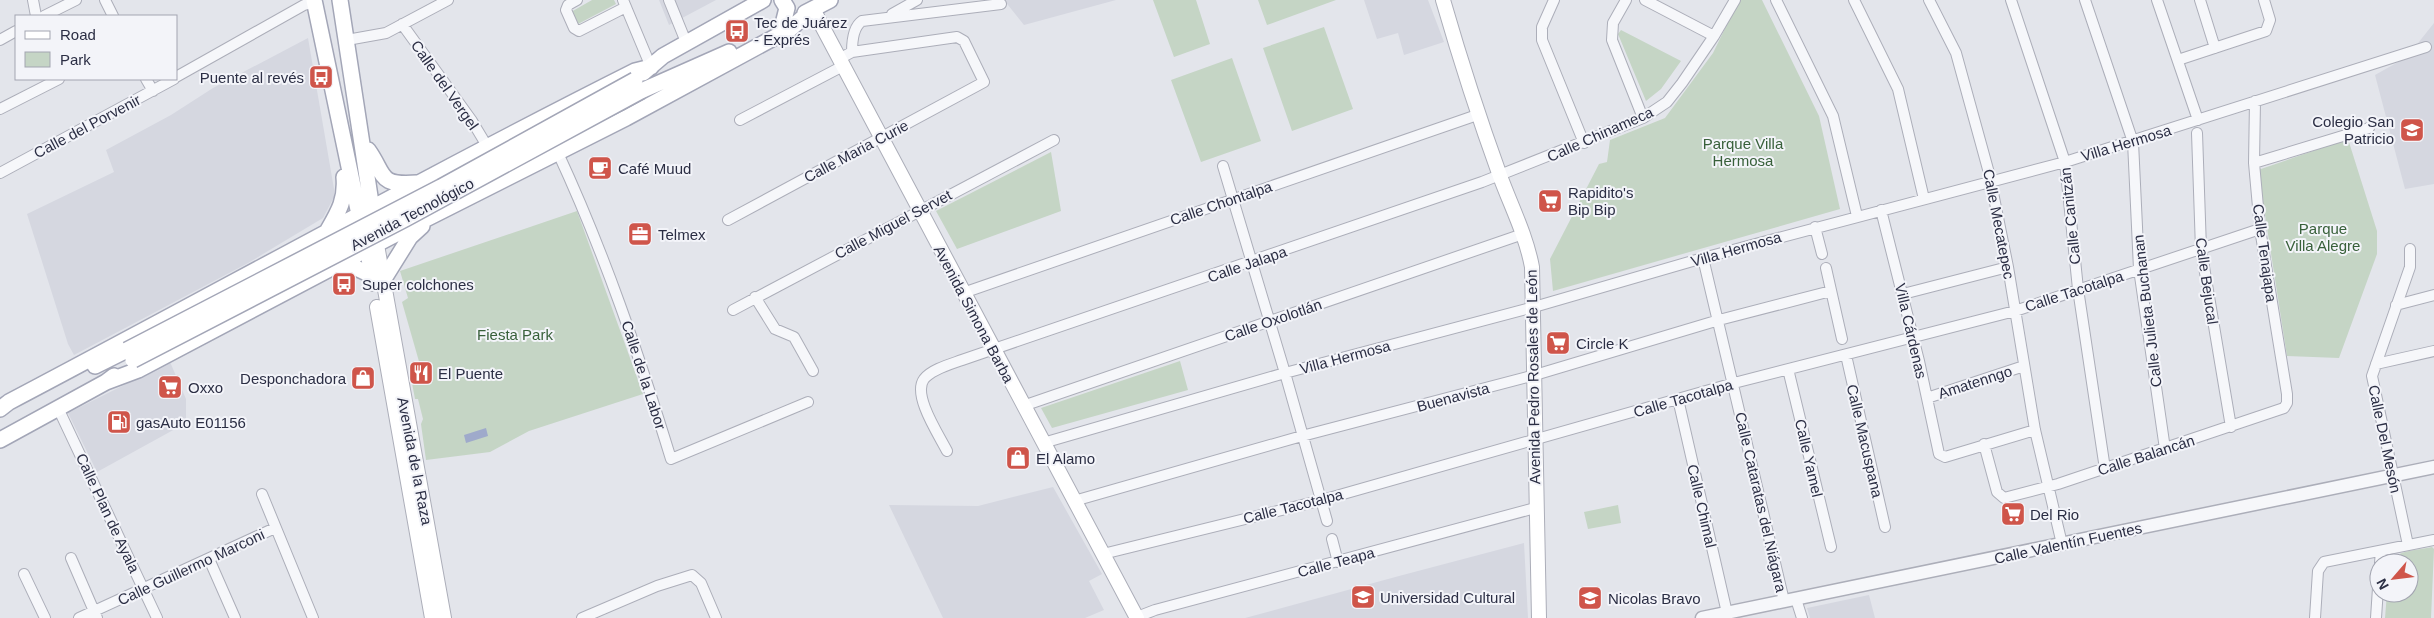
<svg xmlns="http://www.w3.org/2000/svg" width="2434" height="618" font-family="Arial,sans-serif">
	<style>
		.built { fill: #d5d7e0 }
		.green { fill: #c5d5c5 }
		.water { fill: #9faacb }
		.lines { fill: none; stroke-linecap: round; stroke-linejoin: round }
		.minor-casing { stroke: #acaeb9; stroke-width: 12 }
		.tertiary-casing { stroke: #acaeb9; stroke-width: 15 }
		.secondary-casing { stroke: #acaeb9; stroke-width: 16 }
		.primary-casing { stroke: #a3a6b7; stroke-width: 18 }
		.minor { stroke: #f6f7fa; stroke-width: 10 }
		.tertiary { stroke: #f6f7fa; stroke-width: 12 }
		.secondary { stroke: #fff; stroke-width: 14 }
		.primary { stroke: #fff; stroke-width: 15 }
		.primary-bridge-casing { stroke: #a3a6b7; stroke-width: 18; stroke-linecap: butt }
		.primary-bridge { stroke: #fff; stroke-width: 15 }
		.labels { text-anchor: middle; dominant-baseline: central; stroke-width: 4; stroke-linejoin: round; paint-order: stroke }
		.poi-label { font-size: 15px; fill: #2b2e44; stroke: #f3f4f9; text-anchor: start }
		.street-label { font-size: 15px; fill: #2b2e44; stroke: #f3f4f9 }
		.park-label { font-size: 15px; fill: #38603a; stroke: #f3f4f9 }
	</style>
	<rect width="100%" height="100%" fill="#e3e5eb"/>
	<path class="built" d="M659 0H716L669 25Z
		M1004 0H1116L1024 25Z
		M1364 0H1428L1444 42 1404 55 1398 33 1377 39Z
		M2434 23V184L2405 189 2375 75 2407 57Z
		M308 38 334 189V197L323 218 248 263 74 355 68 344 27 214 114 172 106 150 171 115 213 88Z
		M170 362 186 399V423L97 472 68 413Z
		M1053 487 1102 574 1089 581 1104 610 1085 618H943L889 505 978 506Z
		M1524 543 1528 618H1245L1399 576Z
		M1869 595 1875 618H1810L1807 608Z"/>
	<path class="green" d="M592 0H614L616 4 578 24 571 12Z
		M1153 0H1196L1210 44 1174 57Z
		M1258 0H1336L1267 25Z
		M1739 0H1762L1819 116 1840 209 1553 291 1550 259 1599 164 1607 162 1610 140 1665 118 1713 53Z
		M1324 27 1353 109 1292 131 1263 48Z
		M1621 30 1681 61 1661 89 1646 101 1618 34Z
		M1232 58 1261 141 1201 162 1171 80Z
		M2348 139 2377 231V254L2339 358 2287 356 2258 170Z
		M1051 152 1061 211 957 249 936 211Z
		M577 211 643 394 529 431 490 452 426 460 421 424 423 419 418 399H415L410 373 420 365 402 302 408 298 400 271Z
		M1180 361 1188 390 1052 428 1041 408Z
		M1618 505 1621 523 1588 529 1584 512Z
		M2432 547 2434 549 2431 618H2385L2387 593H2409V563H2390C2394 550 2420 550 2432 547Z"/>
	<path class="water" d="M486 428 488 436 466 443 464 435Z"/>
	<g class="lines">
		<defs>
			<path id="minor" d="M33 0 36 16
				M105 0 113 16
				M577 0 568 5 566 10 574 28 579 31 626 7
				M623 0 651 67
				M669 0 686 42
				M1554 0 1542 27V40L1584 143
				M1626 0 1613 23 1612 40 1643 118
				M1645 0 1714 36
				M1776 0 1833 116 1857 216
				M1854 0 1898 89 1924 199
				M1929 0 1956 53 1989 173 2008 267 2035 430 2062 544
				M2011 0 2065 162 2078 289 2105 469
				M2085 0 2133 142 2139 269 2165 449
				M2157 0 2198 120
				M2200 0 2215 48
				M892 14 917 0
				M44 16 76 0
				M402 24 472 121 487 146
				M0 40 16 31
				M347 40 386 33 448 0
				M852 52C852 43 853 27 862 21L1001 4
				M2178 60 2266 31 2270 20 2264 0
				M176 77 304 5 315 2
				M146 79 153 91
				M0 109 59 79
				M740 120 843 66
				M2197 133 2201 249 2231 427
				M558 153C604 252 639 355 671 459L808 402
				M2254 163 2369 128
				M1223 166 1285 373 1327 521
				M0 173 174 79
				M1881 210 1919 361 1939 454 1945 457 2035 430
				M728 220 984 82 964 41 957 37 852 52 839 59
				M1815 227 1822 254
				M1703 258 1784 601
				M1826 268 1842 339
				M963 293 1480 114
				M1903 294 2008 267
				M755 297 775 329 794 337 813 371
				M2396 305 2434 295
				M733 310 1054 140
				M1846 355 1885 527
				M2376 364 2434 351
				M1788 369 1831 547
				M1927 398 2024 366
				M1678 399 1727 613
				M1023 406 1523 234
				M58 408 157 618
				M1043 443 1285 373 1534 307 1703 258 2065 162 2426 47
				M1984 444 1997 492 2004 498 2058 484 2284 408 2287 403V394L2260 229 2254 163 2255 101
				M947 451C939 435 912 395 924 379 932 369 951 364 962 360L1482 182 1643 118 1667 102 1682 83 1714 36 1735 0
				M262 494 313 618
				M1074 501 1302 436 1535 375 1719 320 1831 291
				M1332 539 1338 562
				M2408 545 2372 376 2410 267V249
				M1103 554 1322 500 1734 383 2015 311 2260 229
				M71 558 97 618
				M209 559 235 618
				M2380 563 2381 551
				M24 574 45 618
				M1796 599 1802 618
				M1137 617 1155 610 1535 508
				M79 618 275 528
				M582 618 657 586 692 575 701 583 716 618
				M2315 618 2318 571 2324 562 2434 540
				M2376 618 2379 573"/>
			<path id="tertiary" d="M1702 618 2434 467"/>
			<path id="secondary" d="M1443 0C1460 59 1479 118 1500 176 1511 206 1526 235 1532 267L1539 618
				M813 9 1137 618
				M377 245 444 618
				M367 250 373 284
				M377 307 432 618"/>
			<path id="primary" d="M314 0 361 224
				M340 0 373 216
				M782 0 787 8 783 24
				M805 13 830 0
				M643 73 663 56 763 0
				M641 91 729 52
				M368 150C386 175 377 186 417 183
				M328 230C339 211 346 199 344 177
				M337 268 354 267 371 275
				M382 282 410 237 422 226
				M95 366 127 350
				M106 382 138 370 394 235 626 118 790 29 813 9
				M0 409 9 402C218 292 424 177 635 71L651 67
				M0 440 106 382 114 376"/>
		</defs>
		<use href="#minor" class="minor-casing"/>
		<use href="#tertiary" class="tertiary-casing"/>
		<use href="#secondary" class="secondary-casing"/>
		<use href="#primary" class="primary-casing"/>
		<use href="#minor" class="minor"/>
		<use href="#tertiary" class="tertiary"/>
		<use href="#secondary" class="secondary"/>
		<use href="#primary" class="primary"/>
		<defs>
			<path id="primary-bridge" d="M127 350 441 187 635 80
				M133 360 405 219 641 91"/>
		</defs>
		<use href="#primary-bridge" class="primary-bridge-casing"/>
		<use href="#primary-bridge" class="primary-bridge"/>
	</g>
	<defs>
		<symbol id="bus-square" viewBox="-11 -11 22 22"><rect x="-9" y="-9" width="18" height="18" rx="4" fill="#cf554a" stroke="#f3f4f9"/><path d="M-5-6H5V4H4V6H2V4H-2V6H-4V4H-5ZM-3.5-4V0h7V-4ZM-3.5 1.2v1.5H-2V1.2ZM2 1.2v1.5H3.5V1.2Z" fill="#fff"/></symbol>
		<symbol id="school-square" viewBox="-11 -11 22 22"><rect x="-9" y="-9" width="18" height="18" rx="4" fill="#cf554a" stroke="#f3f4f9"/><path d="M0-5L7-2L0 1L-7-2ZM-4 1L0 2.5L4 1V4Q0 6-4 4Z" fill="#fff"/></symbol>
		<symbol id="cafe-square" viewBox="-11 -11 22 22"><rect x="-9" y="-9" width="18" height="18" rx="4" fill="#cf554a" stroke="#f3f4f9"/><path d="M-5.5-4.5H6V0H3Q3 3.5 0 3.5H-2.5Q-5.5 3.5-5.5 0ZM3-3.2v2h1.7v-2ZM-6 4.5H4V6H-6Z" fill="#fff"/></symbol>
		<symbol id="supermarket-square" viewBox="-11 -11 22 22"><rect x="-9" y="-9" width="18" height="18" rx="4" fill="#cf554a" stroke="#f3f4f9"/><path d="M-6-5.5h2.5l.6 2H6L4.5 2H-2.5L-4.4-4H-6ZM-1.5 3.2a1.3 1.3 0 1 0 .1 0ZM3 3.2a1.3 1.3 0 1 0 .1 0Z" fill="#fff"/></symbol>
		<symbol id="office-square" viewBox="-11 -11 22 22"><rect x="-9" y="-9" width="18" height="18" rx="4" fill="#cf554a" stroke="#f3f4f9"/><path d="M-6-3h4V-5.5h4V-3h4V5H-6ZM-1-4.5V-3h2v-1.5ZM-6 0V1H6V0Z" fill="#fff"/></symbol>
		<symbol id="restaurant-square" viewBox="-11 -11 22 22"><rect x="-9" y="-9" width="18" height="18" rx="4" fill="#cf554a" stroke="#f3f4f9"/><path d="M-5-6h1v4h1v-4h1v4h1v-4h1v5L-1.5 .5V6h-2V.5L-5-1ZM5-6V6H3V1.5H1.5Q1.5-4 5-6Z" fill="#fff"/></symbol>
		<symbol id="shop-square" viewBox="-11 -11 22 22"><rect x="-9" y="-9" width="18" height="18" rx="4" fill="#cf554a" stroke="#f3f4f9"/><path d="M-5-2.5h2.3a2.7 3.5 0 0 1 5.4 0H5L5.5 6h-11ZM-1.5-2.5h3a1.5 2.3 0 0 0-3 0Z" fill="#fff"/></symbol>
		<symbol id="fuel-square" viewBox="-11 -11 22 22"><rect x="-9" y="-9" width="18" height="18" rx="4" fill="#cf554a" stroke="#f3f4f9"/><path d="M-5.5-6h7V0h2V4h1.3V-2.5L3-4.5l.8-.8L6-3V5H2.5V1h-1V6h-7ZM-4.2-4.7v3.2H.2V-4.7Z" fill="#fff"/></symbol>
		<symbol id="university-square" viewBox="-11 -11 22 22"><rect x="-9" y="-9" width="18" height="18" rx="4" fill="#cf554a" stroke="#f3f4f9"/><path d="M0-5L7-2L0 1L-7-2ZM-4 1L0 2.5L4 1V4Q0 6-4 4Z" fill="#fff"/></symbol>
	</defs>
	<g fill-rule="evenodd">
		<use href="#bus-square" x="723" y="17" width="28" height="28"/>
		<use href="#bus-square" x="307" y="63" width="28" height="28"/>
		<use href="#school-square" x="2398" y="116" width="28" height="28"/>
		<use href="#cafe-square" x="586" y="154" width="28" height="28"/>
		<use href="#supermarket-square" x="1536" y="187" width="28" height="28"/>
		<use href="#office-square" x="626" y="220" width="28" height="28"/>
		<use href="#bus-square" x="330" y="270" width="28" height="28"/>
		<use href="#supermarket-square" x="1544" y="329" width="28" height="28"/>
		<use href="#restaurant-square" x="407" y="359" width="28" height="28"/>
		<use href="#shop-square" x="349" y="364" width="28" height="28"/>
		<use href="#supermarket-square" x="156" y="373" width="28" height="28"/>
		<use href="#fuel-square" x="105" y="408" width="28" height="28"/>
		<use href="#shop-square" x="1004" y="444" width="28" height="28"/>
		<use href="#supermarket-square" x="1999" y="500" width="28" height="28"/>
		<use href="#university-square" x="1349" y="583" width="28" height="28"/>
		<use href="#school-square" x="1576" y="584" width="28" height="28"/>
	</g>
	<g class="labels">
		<g class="poi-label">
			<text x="754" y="22">Tec de Juárez<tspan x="754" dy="17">- Exprés</tspan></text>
			<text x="304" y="77" text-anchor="end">Puente al revés</text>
			<text x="2394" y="121" text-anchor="end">Colegio San<tspan x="2394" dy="17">Patricio</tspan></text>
			<text x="618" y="168">Café Muud</text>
			<text x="1568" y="192">Rapidito's<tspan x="1568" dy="17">Bip Bip</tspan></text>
			<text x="658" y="234">Telmex</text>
			<text x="362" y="284">Super colchones</text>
			<text x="1576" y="343">Circle K</text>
			<text x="438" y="373">El Puente</text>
			<text x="346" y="378" text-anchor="end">Desponchadora</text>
			<text x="188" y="387">Oxxo</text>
			<text x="136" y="422">gasAuto E01156</text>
			<text x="1036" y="458">El Alamo</text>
			<text x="2030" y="514">Del Rio</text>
			<text x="1380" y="597">Universidad Cultural</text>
			<text x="1608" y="598">Nicolas Bravo</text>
		</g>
		<g class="street-label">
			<text transform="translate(445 85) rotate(55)">Calle del Vergel</text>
			<text transform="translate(87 126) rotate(-28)">Calle del Porvenir</text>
			<text transform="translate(1600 134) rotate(-24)">Calle Chinameca</text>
			<text transform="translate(2126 143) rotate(-17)">Villa Hermosa</text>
			<text transform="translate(856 151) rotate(-28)">Calle Maria Curie</text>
			<text transform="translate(1221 203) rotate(-19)">Calle Chontalpa</text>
			<text transform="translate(412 214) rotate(-28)">Avenida Tecnológico</text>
			<text transform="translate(2070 216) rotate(-96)">Calle Canitzán</text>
			<text transform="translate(893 224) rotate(-28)">Calle Miguel Servet</text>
			<text transform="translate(1999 224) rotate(79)">Calle Mecatepec</text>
			<text transform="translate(1736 249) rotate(-16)">Villa Hermosa</text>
			<text transform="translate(2265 253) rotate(82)">Calle Tenajapa</text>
			<text transform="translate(1247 264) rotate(-19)">Calle Jalapa</text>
			<text transform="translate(2207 281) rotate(82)">Calle Bejucal</text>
			<text transform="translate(2074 291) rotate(-18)">Calle Tacotalpa</text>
			<text transform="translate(2147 311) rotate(-97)">Calle Julieta Buchanan</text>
			<text transform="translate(974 314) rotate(62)">Avenida Simona Barba</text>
			<text transform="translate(1273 320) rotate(-19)">Calle Oxolotlán</text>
			<text transform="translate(1911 331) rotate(77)">Villa Cárdenas</text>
			<text transform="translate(1345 357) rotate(-15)">Villa Hermosa</text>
			<text transform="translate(644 375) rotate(72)">Calle de la Labor</text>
			<text transform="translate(1533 377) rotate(-91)">Avenida Pedro Rosales de León</text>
			<text transform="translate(1975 382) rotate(-18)">Amatenngo</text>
			<text transform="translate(1453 397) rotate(-15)">Buenavista</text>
			<text transform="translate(1683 398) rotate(-16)">Calle Tacotalpa</text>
			<text transform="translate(2385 439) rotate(78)">Calle Del Mesón</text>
			<text transform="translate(1865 441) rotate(77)">Calle Macuspana</text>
			<text transform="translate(2146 455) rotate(-18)">Calle Balancán</text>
			<text transform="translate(1809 458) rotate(77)">Calle Yamel</text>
			<text transform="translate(415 461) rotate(79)">Avenida de la Raza</text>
			<text transform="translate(1761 502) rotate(77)">Calle Cataratas del Niágara</text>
			<text transform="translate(1293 506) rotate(-14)">Calle Tacotalpa</text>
			<text transform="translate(1702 506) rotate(77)">Calle Chimal</text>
			<text transform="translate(108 513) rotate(65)">Calle Plan de Ayala</text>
			<text transform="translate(2068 543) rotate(-12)">Calle Valentín Fuentes</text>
			<text transform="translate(1336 562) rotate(-15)">Calle Teapa</text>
			<text transform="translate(191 567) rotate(-25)">Calle Guillermo Marconi</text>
		</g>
		<g class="park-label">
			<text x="1743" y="143">Parque Villa<tspan x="1743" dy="17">Hermosa</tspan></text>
			<text x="2323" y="228">Parque<tspan x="2323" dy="17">Villa Alegre</tspan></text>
			<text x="515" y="334">Fiesta Park</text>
		</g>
	</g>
	<rect x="15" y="15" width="162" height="65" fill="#f3f4f9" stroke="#a3a5b1"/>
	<rect x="25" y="31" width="25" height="8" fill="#ffffff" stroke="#a3a5b1"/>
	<text x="60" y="40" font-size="15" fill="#2b2e44">Road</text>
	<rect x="25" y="52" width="25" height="15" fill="#c5d5c5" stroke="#a3a5b1"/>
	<text x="60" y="65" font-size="15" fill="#2b2e44">Park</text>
	<g transform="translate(2394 578) rotate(242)"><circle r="24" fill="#f3f4f9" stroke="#a3a5b1"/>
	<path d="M0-4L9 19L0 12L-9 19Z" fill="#cf554a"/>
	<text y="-8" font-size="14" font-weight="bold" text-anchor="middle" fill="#2b2e44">N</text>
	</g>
</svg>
